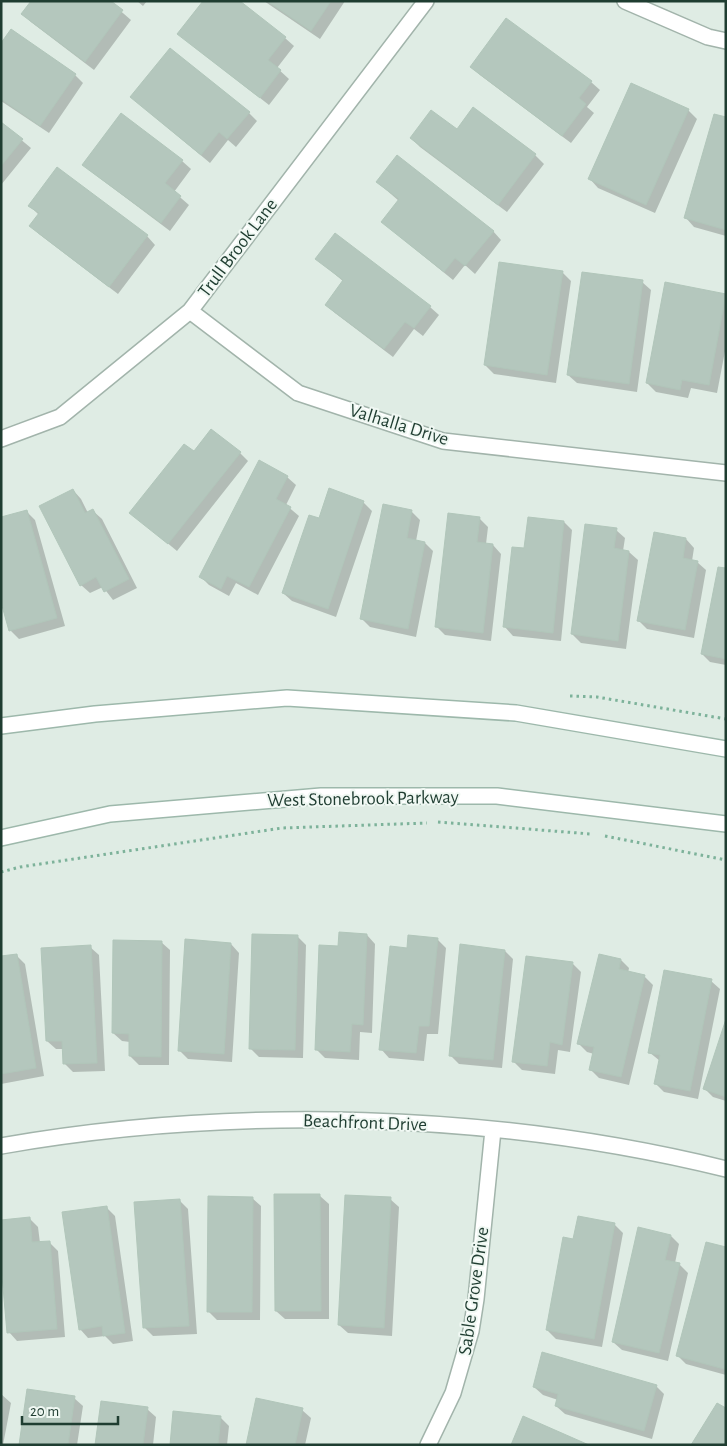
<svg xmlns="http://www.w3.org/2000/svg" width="727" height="1446" font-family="'Alegreya Sans',sans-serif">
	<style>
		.shadow { fill: #0003 }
		.building { fill: #b4c7bd; stroke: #b1c6ba }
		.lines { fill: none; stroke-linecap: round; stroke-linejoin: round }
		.street-casing { stroke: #a2b4ab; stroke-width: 18 }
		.secondary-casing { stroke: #9db8ab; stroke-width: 18 }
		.path { stroke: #7db29a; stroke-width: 3; stroke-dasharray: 2.5 4; stroke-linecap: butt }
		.street { stroke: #fff; stroke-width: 15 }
		.secondary { stroke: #fff; stroke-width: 15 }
		.labels { text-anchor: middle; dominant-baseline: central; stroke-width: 4; stroke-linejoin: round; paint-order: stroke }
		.street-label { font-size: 19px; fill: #1f3d31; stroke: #f0f8f3 }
	</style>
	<rect width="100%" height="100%" fill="#dfece4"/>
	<path class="shadow" d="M109 1 131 20 94 70 31 22 23 14Z
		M137 1H147L143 6Z
		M264 1H345L320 39Z
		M285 38 294 46 277 68 289 79 269 105 188 42Z
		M1 46 75 75 83 83 49 133 1 101Z
		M471 67 591 82 600 90 587 107 594 113 571 143 480 75Z
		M131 97 249 113 257 121 236 147 228 140 210 163Z
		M688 110 697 119 655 213 598 188 590 179Z
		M726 118V236L694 227 686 218Z
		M1 123 31 148 1 185Z
		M457 130 535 155 544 164 507 212 420 147 411 138Z
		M182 161 191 169 174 192 189 205 170 231 93 173 84 165Z
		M377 182 493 231 501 240 475 274 465 265 453 280 382 222 399 201Z
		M29 205 147 236 155 245 118 294 39 234 31 226 39 215Z
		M335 234 430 307 439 315 423 336 414 329 393 357 335 313 326 305 344 282 317 259Z
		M562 272 571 281 556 383 494 374 485 365Z
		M642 282 651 290 637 392 577 383 568 375Z
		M726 295V346L717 393 691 388 688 398 656 392 647 383Z
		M194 453H240L248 461 177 551 131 513Z
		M287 477 296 485 286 505 299 516 258 595 236 583 229 596 209 585 200 576Z
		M73 490 81 499 88 513 93 511 102 519 137 588 113 600 103 587 90 593 81 585Z
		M363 502 372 511 336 617 292 601 283 593Z
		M26 511 35 520 65 626 19 639 11 631 1 597Z
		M411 511 420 520 416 541 425 543 433 551 416 637 370 627 362 619Z
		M479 518 488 527 486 544 493 545 501 554 491 641 445 635 436 626Z
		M564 522 572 530 561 641 513 636 505 627 525 550Z
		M616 530 625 538 623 551 629 552 638 560 626 649 581 643 572 634Z
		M686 539 694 548 692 561 697 562 706 570 694 638 647 629 639 621Z
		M726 570V665L710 662 702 654Z
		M367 935 375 944 372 1033 360 1032 359 1060 325 1058 316 1049 340 947Z
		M297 936 306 945 303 1058 259 1057 251 1049Z
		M437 939 446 948 438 1034H427L424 1061 389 1058 381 1049 408 949Z
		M161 942 170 950 169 1065H139L130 1056V1042L122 1041 113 1033Z
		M231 944 239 953 232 1062 188 1059 179 1050Z
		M90 947 99 955 105 1071 73 1072 65 1064 64 1049H56L47 1041Z
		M505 951 513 959 502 1068 459 1064 450 1055Z
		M16 955 25 964 44 1076 1 1084V958Z
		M621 960 629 968 628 973 644 976 653 985 629 1085 599 1078 590 1069 594 1054 587 1052 579 1044Z
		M573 964 581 972 570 1052 558 1050 555 1074 522 1070 513 1061Z
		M711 981 720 989 698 1099 664 1092 655 1083 660 1061 649 1052Z
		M726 1023V1101L713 1097 704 1088Z
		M320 1196 329 1204V1319H285L276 1311Z
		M252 1198 261 1206 260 1320H217L208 1311Z
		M390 1199 399 1207 392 1336 348 1333 339 1325Z
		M180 1201 188 1209 197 1334 153 1336 145 1328Z
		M106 1207 115 1216 133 1341 113 1344 105 1336 88 1338 80 1329Z
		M30 1219 38 1227 40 1243 49 1242 58 1251 65 1337 17 1341 9 1332Z
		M614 1224 623 1233 602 1347 556 1339 547 1330 574 1240Z
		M671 1236 679 1244 675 1263 679 1264 688 1273 668 1361 622 1350 613 1342Z
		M726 1248V1375L686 1364 677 1355Z
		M656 1386 664 1394 652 1439 565 1414 556 1406 558 1400 543 1395 534 1387Z
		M1 1394 11 1403 3 1445H1Z
		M74 1398 83 1406 77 1445H20Z
		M147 1409 156 1417 153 1445H96Z
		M302 1410 311 1418 305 1445H247Z
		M220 1417 229 1426 227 1445H171Z"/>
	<path class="building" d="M31 1H111L123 10 85 62 21 14Z
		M203 1H240L286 37 268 60 281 70 260 98 177 34Z
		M267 1H331L311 31Z
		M506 18 592 81 579 98 586 104 562 136 470 67Z
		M11 29 76 74 40 126 1 99V43Z
		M170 48 250 112 227 139 219 132 201 155 130 97Z
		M631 83 689 109 646 205 588 179Z
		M473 107 536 154 498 205 410 138 431 110 457 129Z
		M121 113 183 160 165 183 181 196 161 223 82 165Z
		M714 114 726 117V230L684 218Z
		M1 122 23 139 1 166Z
		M397 155 494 231 465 266 455 258 444 272 381 222 399 199 376 182Z
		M57 167 148 235 109 287 29 226 39 213 28 206Z
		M335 233 431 306 414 328 405 322 384 349 325 305 343 280 315 259Z
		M499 262 563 271 547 375 484 365Z
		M582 272 643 280 629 384 567 375Z
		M665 282 726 294 709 385 682 380 680 390 646 383Z
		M211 429 241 452 168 544 129 513 184 444 194 451Z
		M259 460 288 476 276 499 291 507 249 587 227 576 221 589 199 577Z
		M329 488 364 501 328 609 282 593 309 515 319 518Z
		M73 489 85 513 93 509 129 579 104 592 96 577 80 586 39 506Z
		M383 504 412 510 407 538 425 542 408 629 360 619Z
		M27 510 57 618 9 631 1 602V517Z
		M448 513 480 517 477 542 493 544 483 633 435 627Z
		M528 517 564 521 553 633 503 627 512 547 524 548Z
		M585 524 617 528 614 548 629 551 618 641 571 634Z
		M654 532 686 538 683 558 698 561 685 630 637 621Z
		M718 567 726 568V659L701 654Z
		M339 932 367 934 363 1025 352 1024 350 1052 315 1050 319 945 338 946Z
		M252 934 298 935 295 1050 249 1049Z
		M408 935 438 938 429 1026H419L416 1053 379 1050 390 946 407 948Z
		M185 939 231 943 224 1054 178 1051Z
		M113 940 162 941 161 1057 129 1056V1034L112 1033Z
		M460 944 505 950 493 1060 449 1056Z
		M91 945 97 1063 63 1064 62 1041H46L41 948Z
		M17 954 36 1068 1 1074V956Z
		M599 954 621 959 619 969 645 975 621 1077 589 1070 594 1047 577 1044Z
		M526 956 573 962 562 1045 550 1042 547 1066 512 1062Z
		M664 970 712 979 690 1091 654 1084 660 1055 648 1053Z
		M726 1019V1097L703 1089Z
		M274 1194H320L321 1311H275Z
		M345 1195 391 1197 384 1328 338 1325Z
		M208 1196 253 1197 252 1312H207Z
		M180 1199 189 1326 143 1328 134 1202Z
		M107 1206 125 1333 103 1336 102 1326 79 1330 62 1212Z
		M578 1216 615 1223 594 1339 546 1330 563 1237 573 1239Z
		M30 1217 32 1242 50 1241 57 1329 7 1333 1 1264V1220Z
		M638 1227 671 1235 665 1260 680 1263 659 1353 612 1342Z
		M706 1242 726 1247V1362L724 1369 676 1356Z
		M542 1352 657 1385 644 1431 555 1406 558 1394 533 1387Z
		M27 1389 75 1396 68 1445H19Z
		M256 1398 303 1408 295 1445H246Z
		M101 1401 148 1407 143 1445H95Z
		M717 1403 726 1408V1445H691Z
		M173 1411 221 1416 218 1445H170Z
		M523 1416 589 1445H511Z"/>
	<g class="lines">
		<defs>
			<path id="street" d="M625 1 708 37 726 41
				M190 311 298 393 443 441 726 473
				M1 439 60 417 190 311 426 1
				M1 1146C235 1105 495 1112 726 1169
				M428 1445 453 1393 471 1331 476 1299 493 1130"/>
			<path id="secondary" d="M1 726 95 714 287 698 516 713 726 749
				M1 838 110 814 321 796H497L726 824"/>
		</defs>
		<use href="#street" class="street-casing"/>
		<use href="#secondary" class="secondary-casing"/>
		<path class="path" d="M570 696 597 697 726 719
			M438 822 591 834
			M605 836 726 860
			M1 872 20 867 282 828 427 823"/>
		<use href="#street" class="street"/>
		<use href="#secondary" class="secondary"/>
	</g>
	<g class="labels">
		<g class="street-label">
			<text transform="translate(238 248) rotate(-53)">Trull Brook Lane</text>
			<text transform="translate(399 425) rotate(17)">Valhalla Drive</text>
			<text transform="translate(363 799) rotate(-1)">West Stonebrook Parkway</text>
			<text transform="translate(365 1123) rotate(2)">Beachfront Drive</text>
			<text transform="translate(474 1291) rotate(-82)">Sable Grove Drive</text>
		</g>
	</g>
	<rect width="727" height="1446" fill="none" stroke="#1f3d31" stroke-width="5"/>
	<path d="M22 1416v8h96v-8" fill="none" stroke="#1f3d31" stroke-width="2.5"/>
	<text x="30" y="1416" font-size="15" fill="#1f3d31" stroke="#f0f8f3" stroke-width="4" paint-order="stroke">20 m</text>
</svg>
